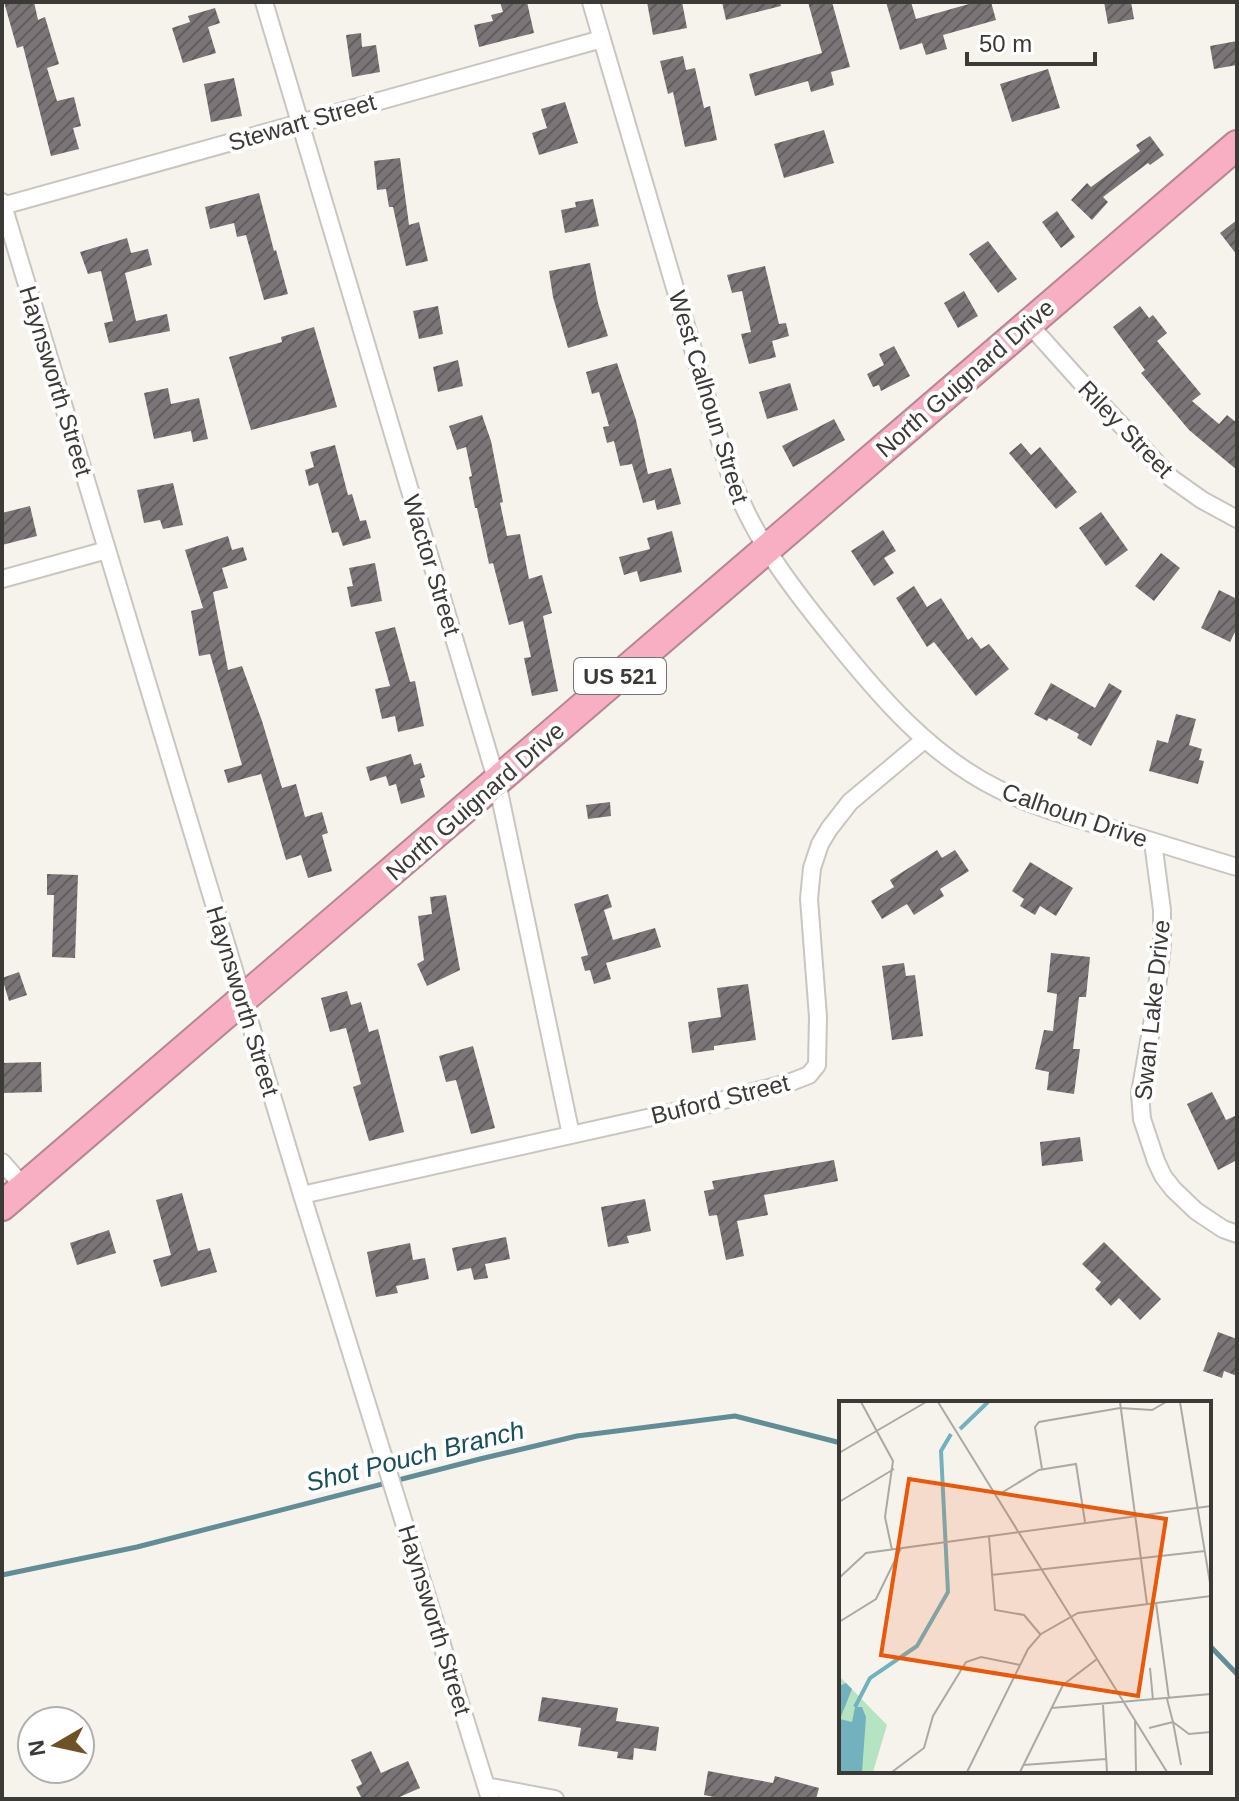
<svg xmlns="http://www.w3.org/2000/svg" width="1239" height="1801" font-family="Arial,sans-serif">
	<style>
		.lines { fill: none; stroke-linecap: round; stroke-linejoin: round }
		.stream { stroke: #628d96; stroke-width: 5 }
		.building { fill: url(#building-hatch) }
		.street-casing { stroke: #c9c6c1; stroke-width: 20 }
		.highway-casing { stroke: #b68693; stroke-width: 32 }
		.street { stroke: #fff; stroke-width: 16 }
		.highway { stroke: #f8afc4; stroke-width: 28 }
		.labels { text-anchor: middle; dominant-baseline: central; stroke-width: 8; stroke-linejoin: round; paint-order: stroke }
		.shield { fill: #fff; stroke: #767573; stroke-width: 2 }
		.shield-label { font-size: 22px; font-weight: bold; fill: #3b3a37 }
		.street-label { font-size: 24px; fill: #3b3a37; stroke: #fff }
		.water-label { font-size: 26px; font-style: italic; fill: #194f5a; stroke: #fff }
		.inset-river { fill: none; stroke: #73b1bf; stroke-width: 4 }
		.inset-road { fill: none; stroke: #aba9a4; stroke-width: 2 }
		.view { fill: #e8590c; fill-opacity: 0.15; stroke: #e8590c; stroke-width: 4 }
		.inset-edge { fill: none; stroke: #3b3a37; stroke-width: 4 }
	</style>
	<defs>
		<pattern id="building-hatch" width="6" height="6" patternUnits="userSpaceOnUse" patternTransform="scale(2)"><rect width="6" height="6" fill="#7b7577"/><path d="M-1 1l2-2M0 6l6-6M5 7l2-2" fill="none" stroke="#615c5d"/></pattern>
	</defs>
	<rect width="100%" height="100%" fill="#f6f3ed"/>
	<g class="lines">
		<path class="stream" d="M2 1575 137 1547 480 1459 577 1436 735 1416 841 1443
			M1209 1645 1237 1674"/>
	</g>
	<path class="building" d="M4 2H34L38 20 45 17 59 64 47 68 57 101 74 97 81 126 73 128 79 149 51 156 23 46 17 48Z
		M500 2H527L534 33 479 47 474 25 493 21 491 15 503 12Z
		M647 2H682L687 28 653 35Z
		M722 2H780L781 6 726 20Z
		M808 2H832L850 67 831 72 834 85 811 92 808 81 755 96 749 74 822 53Z
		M886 2H911L916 19 976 2H991L996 20 943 35 947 49 926 55 922 43 900 50Z
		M1104 2H1131L1134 19 1108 24Z
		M215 8 220 23 208 27 216 53 183 63 172 28 190 22 188 16Z
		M361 33 362 47 376 45 380 72 352 77 346 35Z
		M1237 41V65L1214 69 1210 46Z
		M683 56 686 70 695 68 704 108 710 106 717 140 685 147 673 92 668 94 660 61Z
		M1048 69 1060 108 1012 122 1000 84Z
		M234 78 242 116 211 122 204 84Z
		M565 102 578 143 539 155 532 133 547 128 541 109Z
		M824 130 834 163 784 178 774 144Z
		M1150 136 1164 155 1150 165 1148 163 1103 197 1108 202 1092 220 1071 200 1087 183 1091 187 1140 151 1136 145Z
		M400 158 409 225 419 222 428 261 406 266 393 207H389L386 189 377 190 374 161Z
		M259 193 274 251 276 250 288 294 264 300 246 235 237 237 234 223 210 229 205 207Z
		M593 199 599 226 565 233 561 210 576 207 575 202Z
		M1057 211 1075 237 1061 248 1042 222Z
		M1237 220V255L1220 233Z
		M127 238 131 253 148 249 152 265 125 273 136 321 167 314 170 331 109 343 104 323 113 321 101 271 88 274 80 252Z
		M988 241 1017 279 998 293 969 254Z
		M590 263 598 303 608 336 568 348 553 297 549 271Z
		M765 266 779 324 786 323 789 336 772 341 776 357 749 364 741 334 751 332 742 291 732 293 727 275Z
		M964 291 978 316 958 328 944 303Z
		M438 306 443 334 419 339 413 311Z
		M1140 306 1149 318 1153 315 1167 333 1157 341 1201 394 1192 401 1219 424 1227 415 1237 423V470L1189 430 1141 373 1145 370 1113 327Z
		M314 327 337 407 251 430 229 357 282 342 281 337Z
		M894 346 910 376 881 391 879 385 873 387 867 374 884 365 879 354Z
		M458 360 463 386 438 392 433 367Z
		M617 363 636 420 648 474 671 468 681 504 657 510 654 498V500L643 503 632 464 620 466 614 441 607 443 603 427 609 426 599 392 592 394 586 372Z
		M790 383 798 410 767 419 759 392Z
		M168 388 171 404 199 398 208 439 193 442 191 431 154 439 144 393Z
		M482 415 491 441 503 502 500 503 507 536 520 534 529 579 542 575 552 613 543 616 558 691 532 696 524 658 531 657 523 621 509 625 493 563 489 564 477 508H475L469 477 472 476 466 447 457 450 449 426Z
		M834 419 845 440 793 467 782 446Z
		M1021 443 1031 455 1040 447 1077 492 1056 509 1009 453Z
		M335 445 348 495 352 494 360 521 366 520 371 538 343 546 338 532 332 533 318 483 309 486 305 470 314 467 310 452Z
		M173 483 183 525 163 529 160 520 144 523 137 490Z
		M30 506 37 536 2 545V513Z
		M1101 512 1128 550 1106 566 1079 528Z
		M883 530 896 551 884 558 894 573 874 586 851 551Z
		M672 531 682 572 640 582 637 571 624 575 619 557 650 549 647 538Z
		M228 536 232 550 243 547 247 560 222 568 228 588 213 592 228 670 242 666 262 721 282 788 296 784 305 817 322 812 328 833 322 835 332 871 308 878 301 855 286 860 261 774 228 783 224 770 242 765 210 654 199 656 191 611 203 608 185 550Z
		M1161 553 1180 568 1154 601 1135 586Z
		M375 563 382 601 351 607 347 587 353 586 349 568Z
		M914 586 927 607 941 598 968 640 972 637 981 649 989 644 1009 669 976 696 934 642 927 647 896 598Z
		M1219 590 1237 599V628L1230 642 1201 628Z
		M395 627 410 682 415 681 424 726 398 732 395 716 382 719 375 689 390 686 375 632Z
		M1051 683 1095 708 1109 683 1122 691 1091 746 1077 738 1079 734 1049 718 1047 721 1034 714Z
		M1176 714 1196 719 1189 745 1202 749 1199 760 1204 761 1198 784 1149 771 1157 740 1168 743Z
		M411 754 414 765 421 763 425 777 420 779 425 797 401 804 396 784 389 786 386 776 370 781 366 767Z
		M610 802 611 816 588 819 586 805Z
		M937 850 942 858 955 850 969 871 940 889 944 896 914 915 907 904 882 919 871 901 894 887 890 880Z
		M1030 862 1073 888 1056 916 1040 906 1035 915 1020 906 1024 899 1012 891Z
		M47 874 78 875 75 958 52 957 54 895H47Z
		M608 894 612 907 604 910 613 940 655 928 661 947 606 963 611 979 594 984 590 970 585 971 581 957 588 955 574 904Z
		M446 895 460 970 427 986 417 964 424 960 418 916 432 914 430 897Z
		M1051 953 1090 957 1086 997H1079L1073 1049H1080L1074 1094 1047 1090 1049 1072 1035 1069 1044 1030 1053 1031 1057 994 1047 992Z
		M904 963 906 976 915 975 923 1036 892 1040 882 966Z
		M19 972 27 995 9 1001 2 978Z
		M748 984 756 1040 714 1046V1050L692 1053 688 1022 721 1017 717 988Z
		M347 991 351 1005 361 1002 369 1032 378 1029 404 1132 369 1141 353 1087 361 1084 346 1028 330 1032 321 998Z
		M473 1046 495 1128 471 1134 456 1080 446 1082 439 1056Z
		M41 1062 42 1092 2 1093V1063Z
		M1212 1092 1226 1120 1237 1115V1160L1218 1170 1187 1104Z
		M1080 1137 1083 1161 1042 1166 1040 1142Z
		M834 1160 838 1181 764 1195 768 1215 737 1221 744 1256 726 1260 717 1215 709 1216 704 1191 714 1189 712 1181Z
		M182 1193 198 1251 210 1248 217 1272 161 1287 153 1260 171 1255 156 1200Z
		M645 1199 651 1231 627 1236 629 1243 608 1247 601 1207Z
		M109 1230 116 1253 77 1265 70 1243Z
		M506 1237 510 1259 485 1264 488 1278 474 1280 471 1268 457 1271 452 1248Z
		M1104 1242 1161 1299 1140 1320 1119 1298 1111 1306 1095 1289 1101 1282 1082 1264Z
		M410 1243 413 1260 425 1258 429 1279 396 1286 398 1293 376 1297 367 1252Z
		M1218 1332 1237 1339V1376L1224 1371 1222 1378 1203 1371Z
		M542 1697 618 1708 616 1721 659 1727 656 1751 634 1748 633 1760 617 1758 618 1752 578 1746 581 1728 538 1721Z
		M371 1751 381 1773 408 1761 420 1788 395 1799H362L356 1787 362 1784 351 1760Z
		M708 1771 773 1783 775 1776 819 1788 816 1799H724L704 1795Z"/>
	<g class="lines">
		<defs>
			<path id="street" d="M264 2 497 782 571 1135
				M591 2 729 472C753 537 788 583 831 636 879 696 930 756 1000 790 1036 808 1077 819 1115 830 1156 842 1196 855 1237 867
				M2 202 302 1195 490 1799
				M2 206 602 39
				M1028 323 1088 390 1171 478 1202 500 1237 519
				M2 579 107 550
				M1153 842 1162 910V945L1154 1013 1140 1093 1142 1119 1156 1161 1163 1176 1173 1189 1196 1211 1223 1229 1237 1234
				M2 1162 23 1186
				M302 1195 701 1106 791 1082 809 1075 817 1065 818 1017 809 899 812 868 820 844 829 829 850 802 924 740
				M486 1786 555 1799"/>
			<path id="highway" d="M2 1206 1237 145"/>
		</defs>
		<use href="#street" class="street-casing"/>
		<use href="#highway" class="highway-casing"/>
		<use href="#street" class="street"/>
		<use href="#highway" class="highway"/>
	</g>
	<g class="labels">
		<rect class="shield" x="574" y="658" width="92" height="36" rx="6"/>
		<g class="shield-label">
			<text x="620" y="676">US 521</text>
		</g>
		<g class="street-label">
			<text transform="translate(302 122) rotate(-16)">Stewart Street</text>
			<text transform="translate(965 378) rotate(-41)">North Guignard Drive</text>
			<text transform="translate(56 381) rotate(73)">Haynsworth Street</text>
			<text transform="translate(709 397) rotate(73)">West Calhoun Street</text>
			<text transform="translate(1126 429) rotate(46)">Riley Street</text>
			<text transform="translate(432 565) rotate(73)">Wactor Street</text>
			<text transform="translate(475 801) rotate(-41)">North Guignard Drive</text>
			<text transform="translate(1075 815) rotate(19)">Calhoun Drive</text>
			<text transform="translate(243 1001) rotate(73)">Haynsworth Street</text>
			<text transform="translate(1152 1010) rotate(-84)">Swan Lake Drive</text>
			<text transform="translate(720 1099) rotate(-14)">Buford Street</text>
			<text transform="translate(435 1620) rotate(73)">Haynsworth Street</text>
		</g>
		<g class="water-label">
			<text transform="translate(415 1456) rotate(-14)">Shot Pouch Branch</text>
		</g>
	</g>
	<g transform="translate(839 1401)">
		<rect width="372" height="372" fill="#f6f3ed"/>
		<path d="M0 275 48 324 34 371H0Z" fill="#b6e4c3"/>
		<path d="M7 282 13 288 1 318 13 321 16 306H23L27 316 23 371H0V285Z" fill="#73b1bf"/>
		<path class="inset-river" d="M121 28 149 1M16 306 31 277 78 245 109 191 102 50 112 33"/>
		<path class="inset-road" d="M22 1 54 60 46 116 53 149M99 1 328 371M281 1 308 203M341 1 372 188M0 52 87 1M203 68 196 26 200 21 281 7 313 9 327 1M159 94 200 69 237 63 246 121M0 101 55 68M150 136 156 209 185 214 201 233M152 174 366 150M0 177 27 152 372 105M317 202 330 298M0 221 37 198 62 147M311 267 314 299M328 298 334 321 350 333 372 331M264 304 268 371M213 307 372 293M296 319 297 371M310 327 334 321 342 364M184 364 267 358M53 371 85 347 94 315 127 261 142 256 181 264M128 371 189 248 202 233 239 212 372 195M181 371 224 284 258 258"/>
		<path class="view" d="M70 78 327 118 299 295 42 254Z"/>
		<rect width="372" height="372" class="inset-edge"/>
	</g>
	<rect width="1239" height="1801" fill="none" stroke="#3b3a37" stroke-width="8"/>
	<g transform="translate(56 1745) rotate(261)"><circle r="38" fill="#ffffff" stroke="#b1b0af" stroke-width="2"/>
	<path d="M0-6L14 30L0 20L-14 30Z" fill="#6f5326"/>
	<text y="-12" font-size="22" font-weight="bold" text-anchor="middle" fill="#3b3a37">N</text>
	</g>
	<path d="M967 52v12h128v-12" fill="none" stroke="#3b3a37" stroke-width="4"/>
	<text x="979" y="52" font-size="24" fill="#3b3a37" stroke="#ffffff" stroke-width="6" paint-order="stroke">50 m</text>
</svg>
